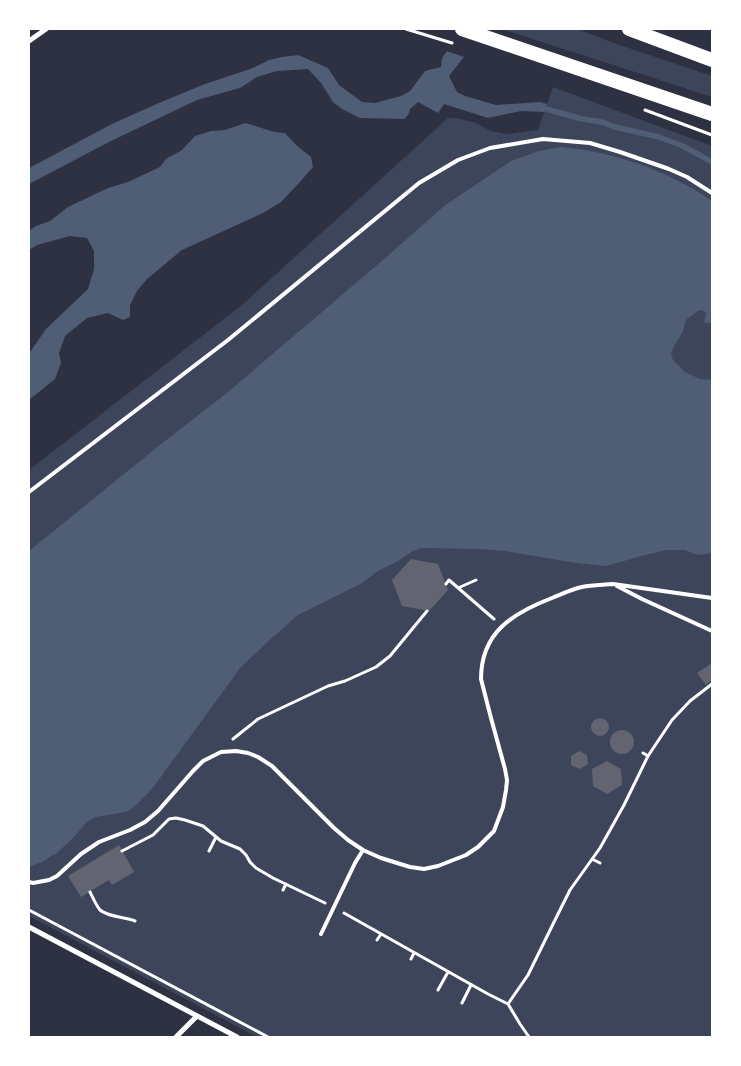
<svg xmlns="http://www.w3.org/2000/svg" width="741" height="1066" font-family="'Alegreya Sans',sans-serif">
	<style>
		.green { fill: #3c4559 }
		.water { fill: #4f5d75 }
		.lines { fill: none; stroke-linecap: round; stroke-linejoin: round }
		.stream { stroke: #4f5d75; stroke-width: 5.5 }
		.building { fill: #626471 }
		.path { stroke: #fff; stroke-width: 3 }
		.service { stroke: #fff; stroke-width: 4 }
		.minor { stroke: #fff; stroke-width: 5 }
		.trunk { stroke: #fff; stroke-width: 14 }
	</style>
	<rect width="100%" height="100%" fill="#2d3142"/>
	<path class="green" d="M502 29H577L614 43 712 76V97Z
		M553 87 712 146V1037H257L29 916V470L242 305 448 118H456L473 122 491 131 506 134 538 130Z"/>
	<path class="water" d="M447 51 464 57 449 76 457 92 465 96 496 105 540 102 547 104 544 112 521 111 488 118 444 104 438 113 418 102 410 109 409 113 405 119 360 118 342 109 333 102 321 83 308 69 277 71 257 77 240 88 197 100 109 142 29 184V168L112 124 161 102 205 84 253 68 269 60 282 57 298 55 328 68 339 85 362 102 375 103 401 96 410 91 425 71 441 67 442 58Z
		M245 123C259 126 271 133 285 133L296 145 311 157 313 167 299 183 281 202 263 213 182 250 147 279 137 291 130 305V317L123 320 108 313 87 318 65 336 59 353 61 363 55 379 29 400 30 352 46 329 88 289 94 269V251L87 238 70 236 37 245 29 250V231L36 226 50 221 68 207 108 188 128 182 160 167 166 159 182 150 195 136 211 131 225 130Z
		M560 147C613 151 669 171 712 201V323H707L704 322 706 314 704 311 699 310 686 320 682 333 673 348 671 354 673 360 685 372 700 379 712 380V553L698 555 684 550H666L638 557 606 566 576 563 505 551 481 549 421 548 411 552 398 561 378 571 362 583 298 615 272 638 241 667 152 789 134 807 126 812 96 817 87 822 73 838 56 854 51 856 42 862 29 867V551L156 448 228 392 390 254 444 206 511 161 539 151Z"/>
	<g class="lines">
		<path class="stream" d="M539 107 582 119 602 122 615 127 659 137 683 146 712 162"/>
	</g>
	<path class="building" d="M411 559 438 564 448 590 429 611 402 606 392 580Z
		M712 663V680L706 685 697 673Z
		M591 727a9 9 0 1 1 18 0a9 9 0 1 1-18 0Z
		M610 742a12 12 0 1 1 24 0a12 12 0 1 1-24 0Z
		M579 751 587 755 588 764 580 769 571 765V756Z
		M607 761 621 769 622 785 607 794 593 786 592 769Z
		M119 845 134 872 112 885 109 880 81 897 68 876Z"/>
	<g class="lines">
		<path class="path" d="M406 29 452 43
			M645 110 712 135
			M446 584 449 580 494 619
			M458 588 476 580
			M233 739 258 719 328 686 345 681 376 667 390 656 427 611
			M643 753 648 756
			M122 851 153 835 169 819 176 818 185 820 203 826 221 841 240 849 246 855 250 862 256 868 273 878 325 903
			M209 851 216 837
			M592 859 600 863
			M283 890 286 884
			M90 892C93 898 96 905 100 910 108 917 125 917 135 921
			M29 910 268 1037
			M344 913 488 994 508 1004 520 1024 529 1037
			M377 940 381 934
			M411 959 414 953
			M438 990 448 972
			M462 1003 471 985
			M508 1004 528 975 557 916 570 890 600 848 624 805 648 756 672 720 690 701 712 684"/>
		<path class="service" d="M29 492 228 340 419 183 458 160 490 148 543 139 590 143 620 152 669 169 687 177 712 193
			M617 586 642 599 712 631
			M29 882 33 883 49 880 57 876 81 854 99 842 130 830 145 822 158 811 193 771 203 761 221 752 236 751 248 753 258 757 272 766 334 828 348 840 363 850 381 858 410 867 424 869 438 866 466 855 478 847 494 831 503 807 506 790 507 780 505 769 491 718 481 679C481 632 513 613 552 598 562 594 572 589 582 587 592 585 602 585 613 584L712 598
			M321 934 355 863 363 850"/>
		<path class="minor" d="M29 41 46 29
			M29 927 237 1037
			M176 1037 197 1016"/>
		<path class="trunk" d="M462 29 712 114
			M629 29 712 60"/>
	</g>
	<rect width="741" height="1066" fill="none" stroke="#ffffff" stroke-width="60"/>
</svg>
